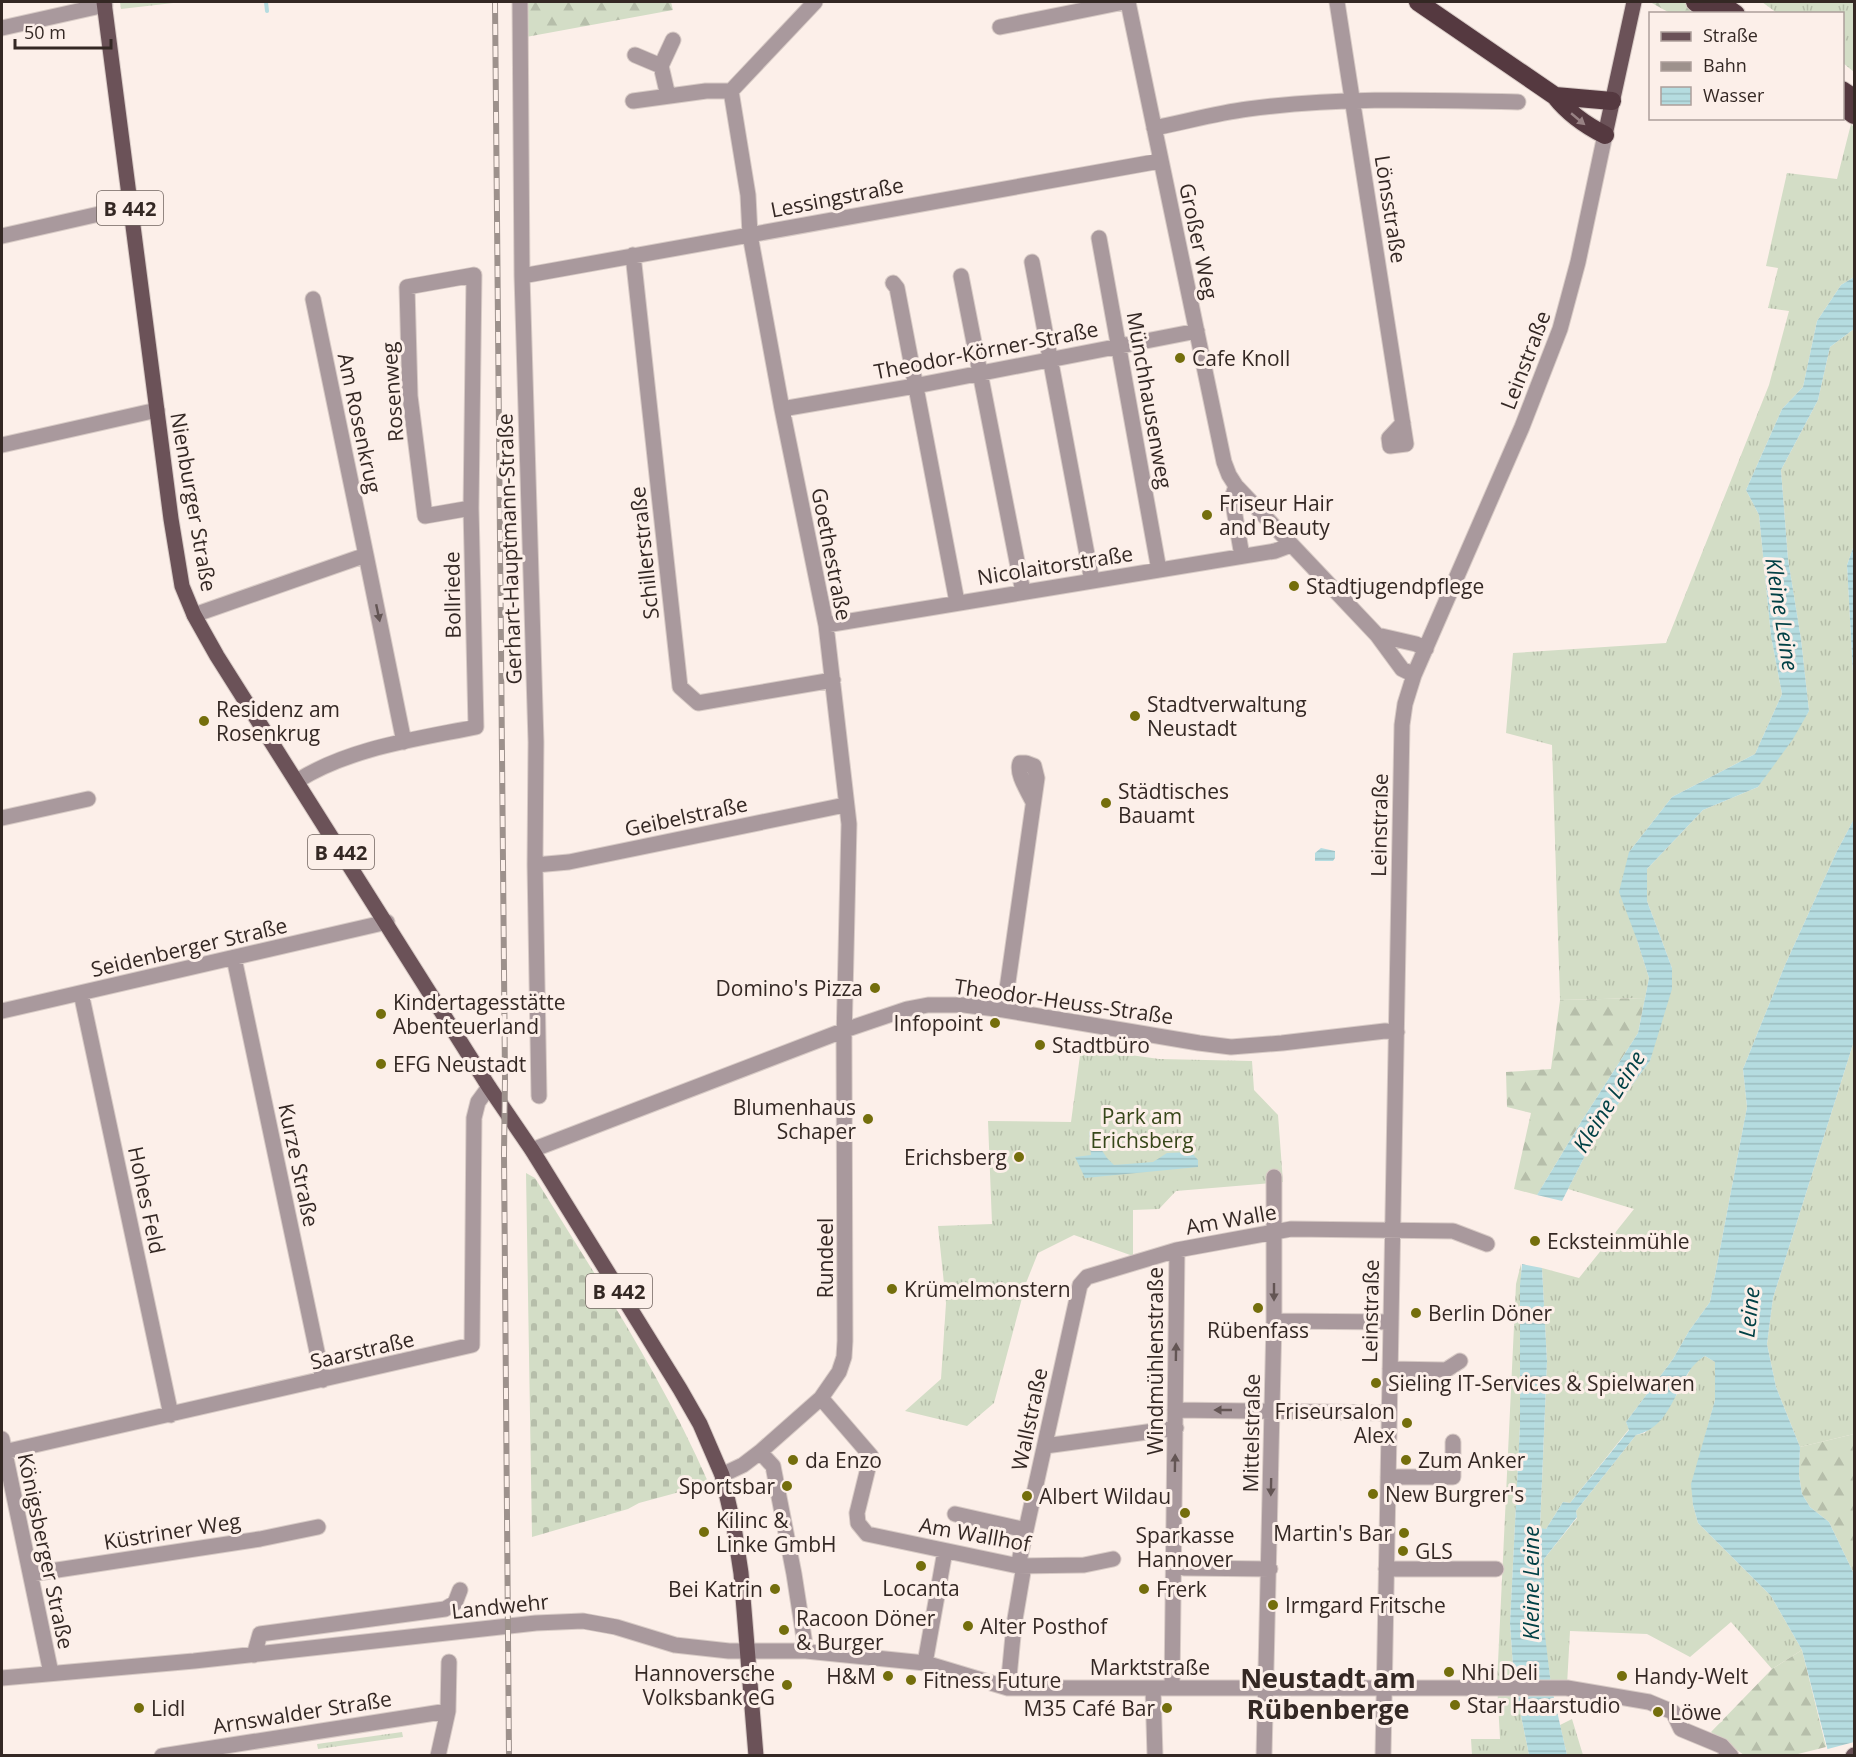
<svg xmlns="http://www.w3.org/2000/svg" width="1856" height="1757" font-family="'Open Sans',sans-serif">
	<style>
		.grass { fill: url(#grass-tufts) }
		.forest { fill: url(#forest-firs) }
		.cemetery { fill: url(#cemetery-stones) }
		.water { fill: url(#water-rules) }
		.pier { fill: #fcefe9 }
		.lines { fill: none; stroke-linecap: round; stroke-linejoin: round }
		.stream { stroke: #b5dce0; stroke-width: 4 }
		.minor-casing { stroke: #d8cbc6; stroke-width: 17 }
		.major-casing { stroke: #d8cbc6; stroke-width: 17 }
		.highway-casing { stroke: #d8cbc6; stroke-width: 20 }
		.minor { stroke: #a9999d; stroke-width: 15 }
		.major { stroke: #6b5258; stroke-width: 15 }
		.highway { stroke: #553940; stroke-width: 18 }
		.rail-casing { stroke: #9d918c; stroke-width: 6 }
		.rail { stroke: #fcefe9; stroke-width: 4; stroke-dasharray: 11; stroke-linecap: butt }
		.oneway { fill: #988284 }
		.oneway2 { fill: #635554 }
		.poi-dot { fill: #746e0c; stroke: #fcefe9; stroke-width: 2 }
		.labels { text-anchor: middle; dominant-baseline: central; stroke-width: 6; stroke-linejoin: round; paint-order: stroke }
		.shield { fill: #fcefe9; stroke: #70645f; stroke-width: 1.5 }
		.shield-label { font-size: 20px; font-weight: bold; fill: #342824 }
		.street-label { font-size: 21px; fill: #342824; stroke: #fcefe9 }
		.poi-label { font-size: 21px; fill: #342824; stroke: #fcefe9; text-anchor: start }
		.park-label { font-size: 21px; fill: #37471a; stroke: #fcefe9 }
		.water-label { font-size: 22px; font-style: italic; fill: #014045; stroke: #fcefe9 }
		.district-label { font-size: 27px; font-weight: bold; fill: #342824; stroke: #fcefe9 }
	</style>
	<defs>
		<pattern id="grass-tufts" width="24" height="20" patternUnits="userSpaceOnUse" patternTransform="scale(1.5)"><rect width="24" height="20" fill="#d3ddc6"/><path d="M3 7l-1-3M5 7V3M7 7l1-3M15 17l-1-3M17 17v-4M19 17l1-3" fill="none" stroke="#b6beaa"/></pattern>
		<pattern id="forest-firs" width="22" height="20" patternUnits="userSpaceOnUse" patternTransform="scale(1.5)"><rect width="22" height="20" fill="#d3ddc6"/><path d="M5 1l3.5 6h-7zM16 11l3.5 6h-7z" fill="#b6beaa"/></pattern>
		<pattern id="cemetery-stones" width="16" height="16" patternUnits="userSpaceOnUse" patternTransform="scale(1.5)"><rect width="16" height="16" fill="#d3ddc6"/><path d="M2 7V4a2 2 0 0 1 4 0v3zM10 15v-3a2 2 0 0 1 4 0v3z" fill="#b6beaa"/></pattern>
		<pattern id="water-rules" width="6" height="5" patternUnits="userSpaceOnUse" patternTransform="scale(1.5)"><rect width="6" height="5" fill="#b5dce0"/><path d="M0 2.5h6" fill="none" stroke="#9cbdc0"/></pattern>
	</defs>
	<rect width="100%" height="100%" fill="#fcefe9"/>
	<path class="grass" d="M120 2H182L121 9Z
		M1762 2H1854V72L1843 63 1842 14 1777 13Z
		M1851 124 1854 127V277L1841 285 1817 321 1803 387 1782 409 1746 490 1759 515 1771 636 1782 694 1755 754 1672 797 1629 852 1637 940 1649 978 1645 998 1560 1000 1552 745 1506 733 1513 653 1666 643 1769 385 1789 311 1768 308 1778 268 1766 266 1787 173 1837 179Z
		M1854 329V545L1847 565 1854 692V819L1837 851 1785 965 1743 1069 1747 1107 1710 1302 1689 1331 1673 1359 1626 1422 1629 1429 1570 1503 1563 1502 1546 1529H1540L1547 1361 1542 1268 1579 1278 1634 1209 1568 1189 1596 1134 1650 1061 1672 968 1647 901V869L1703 810 1758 787 1809 711 1801 639 1788 559 1781 470 1818 400 1830 347Z
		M1854 1041V1434L1800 1447 1776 1387 1767 1344 1773 1298Z
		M1081 1048 1159 1059 1252 1061 1254 1090 1278 1115 1283 1182 1176 1191 1159 1209 1133 1210V1256L1074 1235 1038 1253 1026 1283 994 1403 967 1426 905 1411 941 1379 946 1303 938 1226 992 1224 988 1121 1071 1122Z
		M1521 1264 1520 1425 1510 1623 1514 1681 1529 1755H1472L1471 1739H1500L1497 1684 1516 1284Z
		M1705 1356 1715 1362V1400L1692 1484 1693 1505 1698 1523 1771 1596 1802 1650 1772 1669 1731 1622 1690 1657 1647 1634 1570 1631 1567 1685H1551L1543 1627 1544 1559 1577 1518 1576 1511 1636 1435 1645 1433 1679 1392 1694 1362Z
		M1572 1719 1583 1755H1567L1560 1725Z
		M402 1732 403 1737 318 1749 317 1744Z"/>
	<path class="forest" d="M538 2H671L673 10 526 37V3Z
		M1650 2H1683L1699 13H1670Z
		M1645 998 1638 1033 1581 1122 1537 1195 1514 1189 1531 1113 1507 1107 1506 1072 1551 1069 1560 1000Z
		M1854 1434V1574L1829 1522 1810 1507 1802 1494 1799 1475 1800 1447Z
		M1802 1650 1826 1747 1794 1755H1744L1711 1732 1772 1669Z"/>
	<path class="cemetery" d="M526 1173 535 1178C597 1278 662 1376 709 1484L639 1503 628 1509 532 1537Z"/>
	<path class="water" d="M1854 277V329L1830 347 1818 400 1781 470 1788 559 1801 639 1809 711 1793 739 1758 787 1703 810 1647 869V901L1672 968V989L1650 1061 1596 1134 1562 1201 1537 1195 1581 1122 1638 1033 1649 978 1637 940 1619 892 1629 852 1672 797 1755 754 1782 694 1771 636 1759 515 1746 490 1782 409 1803 387 1817 321 1841 285Z
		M1854 545V692L1847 565Z
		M1854 819V1041L1773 1298 1767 1344 1776 1387 1800 1447 1799 1475 1802 1494 1810 1507 1829 1522 1854 1574V1755H1829L1802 1650 1771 1596 1698 1523 1693 1505 1691 1484 1715 1400V1362L1705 1356C1675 1373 1677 1426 1636 1435L1576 1511 1577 1517 1544 1559V1627L1551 1685 1567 1755H1529L1514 1681 1510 1623 1520 1425V1285L1522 1264 1542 1268 1547 1361 1540 1528 1546 1529 1563 1502 1570 1503 1629 1430 1626 1422 1673 1359 1689 1331 1710 1302 1747 1107 1743 1069 1785 965 1837 851Z
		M1321 848 1335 851V858L1333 861H1315V853Z
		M1089 1131 1107 1158 1114 1165 1153 1162 1167 1153 1191 1152 1198 1160V1167L1085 1178 1075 1157 1091 1155Z"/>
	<path class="pier" d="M1854 1742V1756H1826L1824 1750Z"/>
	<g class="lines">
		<path class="stream" d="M266 2 267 11"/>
		<defs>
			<path id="minor" d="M520 2 522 276 536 742 535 865 539 1096
				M1128 2 1224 462 1229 475 1236 486 1377 635 1402 669 1414 675
				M1337 2 1406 444 1390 446 1389 438 1403 423
				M1000 27 1124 2
				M2 28 105 5
				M635 55 661 66
				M731 91 815 2
				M668 96 661 66 673 40
				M633 101 706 91H731
				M1154 128C1185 122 1217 113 1248 109 1338 97 1428 100 1518 102
				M2 236 130 207
				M1099 238 1159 570
				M633 255 680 687 698 703 833 680
				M1032 262 1092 581
				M522 276 1160 161
				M961 276 1023 592
				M893 283 897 288 957 602
				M782 409 915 386 1197 331
				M2 445 157 410
				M1236 486 1232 498 1242 556
				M366 555 404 742
				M194 615 366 555 313 299
				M826 625 1275 551 1291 545
				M1377 635 1416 644 1426 649
				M297 781C349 748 417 739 476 727L471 508 474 275 407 287 410 396 425 516 471 508
				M2 818 88 799
				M535 865 569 862 845 805
				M234 958 323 1380
				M81 993 171 1415
				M1004 1010 1037 778 1034 766 1026 763H1020C1016 774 1028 791 1033 802
				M2 1011 387 922
				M532 1150 845 1030 907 1009 928 1005H964L1004 1010 1199 1043 1231 1047 1282 1043 1385 1031 1397 1032
				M1274 1321 1391 1322
				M1390 1369 1446 1370 1460 1361
				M821 1398 871 1456 857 1513 858 1523 867 1534 1018 1566 1084 1565 1113 1559
				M1175 1410 1389 1413
				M2 1439 51 1673
				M1045 1446 1176 1428
				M4 1452 472 1345 474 1118 478 1102 489 1087
				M760 1452 773 1466 794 1574 806 1651
				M722 1475 743 1465 760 1452 821 1398 839 1372 844 1357 845 1341 844 1040 849 824 826 625 782 409 750 235 748 195 731 91
				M1388 1477H1453V1442
				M955 1514 1026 1530
				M1173 1564 1184 1568 1270 1569
				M1018 1566 1080 1285 1087 1277 1177 1250 1291 1229 1453 1231 1487 1244
				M1386 1569H1496
				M31 1574 260 1539 318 1527
				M254 1655 260 1634 445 1609 455 1603 460 1590
				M925 1663 945 1551
				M2 1678 194 1661 536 1623 583 1621 616 1627 675 1645 729 1651H806L925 1663 1008 1688H1567L1649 1702 1673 1712 1681 1729 1722 1746 1731 1756
				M1008 1688 1014 1625 1024 1566
				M1153 1688 1155 1756
				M1172 1688 1177 1250
				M162 1756 448 1711
				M438 1756 448 1711 449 1662
				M1264 1756 1274 1321V1177
				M1383 1756 1402 725 1405 704 1414 675 1522 427 1560 329 1578 262 1605 135"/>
			<path id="major" d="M104 2 171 519 182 586 194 615 217 656 489 1087 532 1150 680 1389 700 1424 722 1475 734 1527 741 1573 756 1756
				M1605 135 1634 2
				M1853 1756 1854 1755"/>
			<path id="highway" d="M1418 2 1555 96C1569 114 1585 125 1605 135
				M1695 2 1711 14
				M1719 2 1736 14
				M1842 90 1854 98
				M1555 96 1612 101
				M1842 106 1854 115"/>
		</defs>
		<use href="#minor" class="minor-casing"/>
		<use href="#major" class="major-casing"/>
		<use href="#highway" class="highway-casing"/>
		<use href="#minor" class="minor"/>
		<use href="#major" class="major"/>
		<use href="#highway" class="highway"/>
		<defs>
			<path id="rail" d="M495 2 505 1078 504 1154 509 1756"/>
		</defs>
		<use href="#rail" class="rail-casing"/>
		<use href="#rail" class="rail"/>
	</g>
	<defs><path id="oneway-solid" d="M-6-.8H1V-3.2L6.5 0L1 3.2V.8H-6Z" transform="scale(1.5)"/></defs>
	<use class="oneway" href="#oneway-solid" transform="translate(1578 119) rotate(40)"/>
	<g class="oneway2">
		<use href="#oneway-solid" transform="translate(378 613) rotate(78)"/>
		<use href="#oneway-solid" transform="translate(1274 1292) rotate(90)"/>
		<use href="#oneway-solid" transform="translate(1176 1352) rotate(-89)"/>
		<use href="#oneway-solid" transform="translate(1223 1410) rotate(-180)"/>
		<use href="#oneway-solid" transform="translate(1175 1463) rotate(-89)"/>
		<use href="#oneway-solid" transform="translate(1271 1487) rotate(91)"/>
	</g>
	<g class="poi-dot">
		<circle cx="1180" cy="358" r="6"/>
		<circle cx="1207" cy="515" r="6"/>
		<circle cx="1294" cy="586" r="6"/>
		<circle cx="1135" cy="716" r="6"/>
		<circle cx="204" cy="721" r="6"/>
		<circle cx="1106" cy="803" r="6"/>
		<circle cx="875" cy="988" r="6"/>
		<circle cx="381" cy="1014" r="6"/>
		<circle cx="995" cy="1023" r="6"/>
		<circle cx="1040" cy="1045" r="6"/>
		<circle cx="381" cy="1064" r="6"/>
		<circle cx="868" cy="1119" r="6"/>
		<circle cx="1019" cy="1157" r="6"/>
		<circle cx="1535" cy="1241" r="6"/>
		<circle cx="892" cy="1289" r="6"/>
		<circle cx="1258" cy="1308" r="6"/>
		<circle cx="1416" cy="1313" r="6"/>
		<circle cx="1376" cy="1383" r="6"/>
		<circle cx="1407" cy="1423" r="6"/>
		<circle cx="793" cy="1460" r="6"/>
		<circle cx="1406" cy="1460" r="6"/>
		<circle cx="787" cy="1486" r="6"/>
		<circle cx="1373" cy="1494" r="6"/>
		<circle cx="1027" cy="1496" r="6"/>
		<circle cx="1185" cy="1513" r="6"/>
		<circle cx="704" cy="1532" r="6"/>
		<circle cx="1404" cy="1533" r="6"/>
		<circle cx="1403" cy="1551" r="6"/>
		<circle cx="921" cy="1566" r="6"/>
		<circle cx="775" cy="1589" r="6"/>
		<circle cx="1144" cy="1589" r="6"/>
		<circle cx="1273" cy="1605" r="6"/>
		<circle cx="968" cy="1626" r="6"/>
		<circle cx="784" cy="1630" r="6"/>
		<circle cx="1449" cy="1672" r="6"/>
		<circle cx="888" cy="1676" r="6"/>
		<circle cx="1622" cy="1676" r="6"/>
		<circle cx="911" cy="1680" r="6"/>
		<circle cx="787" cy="1685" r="6"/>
		<circle cx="1455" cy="1705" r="6"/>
		<circle cx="139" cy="1708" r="6"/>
		<circle cx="1167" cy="1708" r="6"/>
		<circle cx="1658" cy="1712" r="6"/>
	</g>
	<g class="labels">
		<g class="shield">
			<rect x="97" y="191" width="66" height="34" rx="4.5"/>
			<rect x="308" y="835" width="66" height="34" rx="4.5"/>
			<rect x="586" y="1274" width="66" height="34" rx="4.5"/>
		</g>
		<g class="shield-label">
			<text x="130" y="208">B 442</text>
			<text x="341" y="852">B 442</text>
			<text x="619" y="1291">B 442</text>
		</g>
		<g class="street-label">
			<text transform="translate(837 197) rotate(-11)">Lessingstraße</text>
			<text transform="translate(1391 209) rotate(81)">Lönsstraße</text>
			<text transform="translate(1199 241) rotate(78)">Großer Weg</text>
			<text transform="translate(986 350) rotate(-11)">Theodor-Körner-Straße</text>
			<text transform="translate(1525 360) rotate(-69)">Leinstraße</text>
			<text transform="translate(392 392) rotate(-94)">Rosenweg</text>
			<text transform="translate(1150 400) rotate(80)">Münchhausenweg</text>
			<text transform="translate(360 423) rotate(78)">Am Rosenkrug</text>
			<text transform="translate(194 502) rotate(80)">Nienburger Straße</text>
			<text transform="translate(509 549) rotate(-92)">Gerhart-Hauptmann-Straße</text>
			<text transform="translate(644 553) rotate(-96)">Schillerstraße</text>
			<text transform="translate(832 554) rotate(79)">Goethestraße</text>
			<text transform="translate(1055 565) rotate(-9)">Nicolaitorstraße</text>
			<text transform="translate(452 595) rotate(-91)">Bollriede</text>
			<text transform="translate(686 816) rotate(-12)">Geibelstraße</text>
			<text transform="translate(1379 825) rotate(-89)">Leinstraße</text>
			<text transform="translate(189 947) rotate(-13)">Seidenberger Straße</text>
			<text transform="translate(1064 1001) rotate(8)">Theodor-Heuss-Straße</text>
			<text transform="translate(299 1165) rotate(78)">Kurze Straße</text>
			<text transform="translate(147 1200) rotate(78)">Hohes Feld</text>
			<text transform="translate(1231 1219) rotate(-10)">Am Walle</text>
			<text transform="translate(825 1258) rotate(-90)">Rundeel</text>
			<text transform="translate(1370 1311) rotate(-89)">Leinstraße</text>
			<text transform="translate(362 1350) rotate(-13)">Saarstraße</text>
			<text transform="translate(1155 1361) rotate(-90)">Windmühlenstraße</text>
			<text transform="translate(1029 1419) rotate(-78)">Wallstraße</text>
			<text transform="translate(1251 1433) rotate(-89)">Mittelstraße</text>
			<text transform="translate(172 1531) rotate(-9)">Küstriner Weg</text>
			<text transform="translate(975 1534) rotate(10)">Am Wallhof</text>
			<text transform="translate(46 1551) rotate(78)">Königsberger Straße</text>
			<text transform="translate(500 1606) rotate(-6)">Landwehr</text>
			<text x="1150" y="1667">Marktstraße</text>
			<text transform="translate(302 1712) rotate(-9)">Arnswalder Straße</text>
		</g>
		<g class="poi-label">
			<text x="1192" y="358">Cafe Knoll</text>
			<text x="1219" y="503">Friseur Hair<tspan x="1219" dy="24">and Beauty</tspan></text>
			<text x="1306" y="586">Stadtjugendpflege</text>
			<text x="1147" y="704">Stadtverwaltung<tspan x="1147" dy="24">Neustadt</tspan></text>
			<text x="216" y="709">Residenz am<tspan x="216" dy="24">Rosenkrug</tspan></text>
			<text x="1118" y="791">Städtisches<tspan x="1118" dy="24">Bauamt</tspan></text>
			<text x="863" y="988" text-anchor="end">Domino's Pizza</text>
			<text x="393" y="1002">Kindertagesstätte<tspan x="393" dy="24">Abenteuerland</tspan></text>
			<text x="983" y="1023" text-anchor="end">Infopoint</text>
			<text x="1052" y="1045">Stadtbüro</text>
			<text x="393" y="1064">EFG Neustadt</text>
			<text x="856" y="1107" text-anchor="end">Blumenhaus<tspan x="856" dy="24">Schaper</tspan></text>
			<text x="1007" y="1157" text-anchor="end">Erichsberg</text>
			<text x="1547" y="1241">Ecksteinmühle</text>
			<text x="904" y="1289">Krümelmonstern</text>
			<text x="1428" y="1313">Berlin Döner</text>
			<text x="1258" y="1330" text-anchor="middle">Rübenfass</text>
			<text x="1388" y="1383">Sieling IT-Services &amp; Spielwaren</text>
			<text x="1395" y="1411" text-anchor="end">Friseursalon<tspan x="1395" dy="24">Alex</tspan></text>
			<text x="805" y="1460">da Enzo</text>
			<text x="1418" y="1460">Zum Anker</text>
			<text x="775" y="1486" text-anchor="end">Sportsbar</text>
			<text x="1385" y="1494">New Burgrer's</text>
			<text x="1039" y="1496">Albert Wildau</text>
			<text x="716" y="1520">Kilinc &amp;<tspan x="716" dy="24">Linke GmbH</tspan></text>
			<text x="1392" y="1533" text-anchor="end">Martin's Bar</text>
			<text x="1185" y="1535" text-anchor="middle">Sparkasse<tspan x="1185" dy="24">Hannover</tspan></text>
			<text x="1415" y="1551">GLS</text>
			<text x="921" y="1588" text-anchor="middle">Locanta</text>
			<text x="763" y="1589" text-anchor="end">Bei Katrin</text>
			<text x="1156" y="1589">Frerk</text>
			<text x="1285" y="1605">Irmgard Fritsche</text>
			<text x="796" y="1618">Racoon Döner<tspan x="796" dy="24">&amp; Burger</tspan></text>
			<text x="980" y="1626">Alter Posthof</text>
			<text x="1461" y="1672">Nhi Deli</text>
			<text x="775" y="1673" text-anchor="end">Hannoversche<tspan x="775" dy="24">Volksbank eG</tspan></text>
			<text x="876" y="1676" text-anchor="end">H&amp;M</text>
			<text x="1634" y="1676">Handy-Welt</text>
			<text x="923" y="1680">Fitness Future</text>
			<text x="1467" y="1705">Star Haarstudio</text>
			<text x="151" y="1708">Lidl</text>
			<text x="1155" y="1708" text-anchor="end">M35 Café Bar</text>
			<text x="1670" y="1712">Löwe</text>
		</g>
		<g class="park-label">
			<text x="1142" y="1116">Park am<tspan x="1142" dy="24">Erichsberg</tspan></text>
		</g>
		<g class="water-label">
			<text transform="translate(1783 614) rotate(81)">Kleine Leine</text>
			<text transform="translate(1608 1101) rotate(-58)">Kleine Leine</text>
			<text transform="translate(1748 1312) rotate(-84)">Leine</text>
			<text transform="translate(1530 1583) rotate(-90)">Kleine Leine</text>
		</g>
		<g class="district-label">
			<text x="1328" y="1677">Neustadt am<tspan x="1328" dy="31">Rübenberge</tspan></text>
		</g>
	</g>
	<rect width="1856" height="1757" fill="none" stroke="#342824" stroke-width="6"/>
	<rect x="1649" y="12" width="195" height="108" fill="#fcefe9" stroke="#ac9f9a" stroke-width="1.5"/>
	<rect x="1661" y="32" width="30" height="9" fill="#6b5258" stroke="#ac9f9a" stroke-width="1.5"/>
	<text x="1703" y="42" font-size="18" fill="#342824">Straße</text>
	<rect x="1661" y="62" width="30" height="9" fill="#9d918c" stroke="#ac9f9a" stroke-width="1.5"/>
	<text x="1703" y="72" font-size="18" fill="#342824">Bahn</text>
	<rect x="1661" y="87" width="30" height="18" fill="url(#water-rules)" stroke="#ac9f9a" stroke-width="1.5"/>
	<text x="1703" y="102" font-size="18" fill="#342824">Wasser</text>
	<path d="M15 39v9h96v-9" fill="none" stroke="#342824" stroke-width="3"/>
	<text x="24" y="39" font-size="18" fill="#342824" stroke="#fcefe9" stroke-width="4.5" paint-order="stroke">50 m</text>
</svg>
